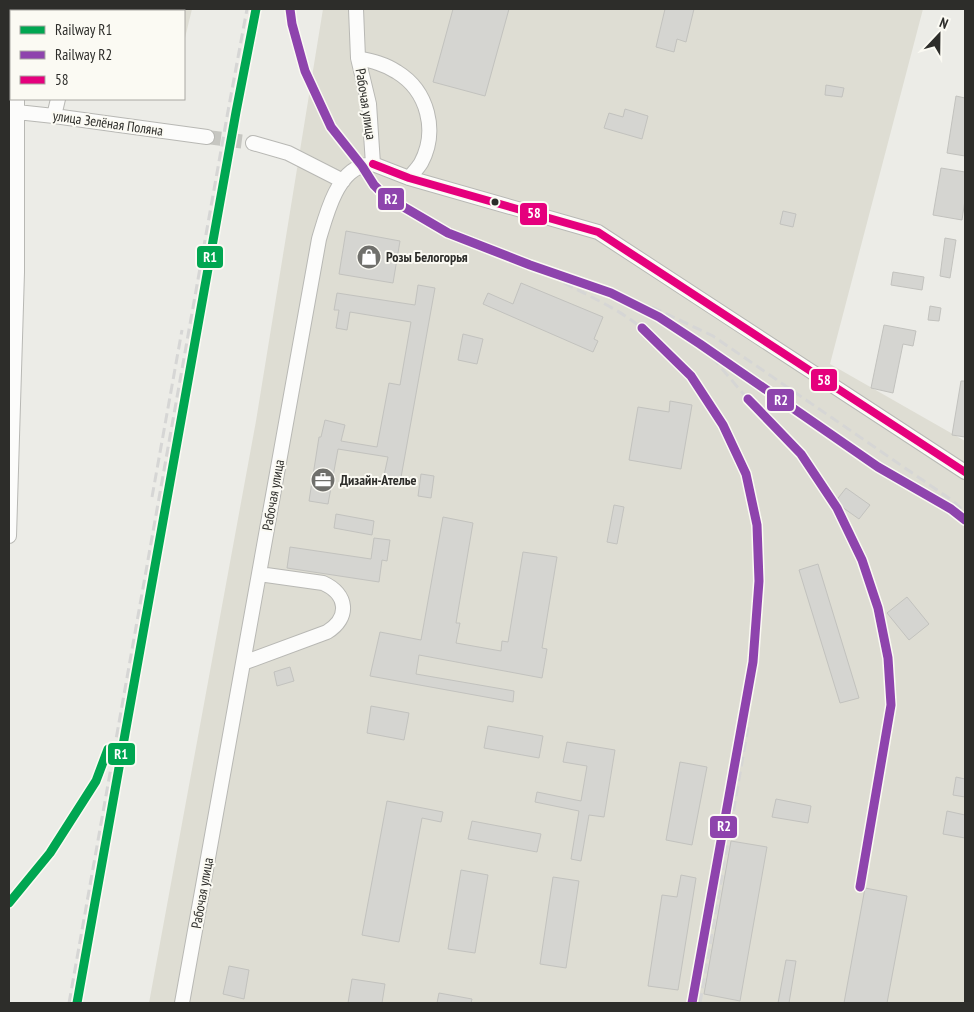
<svg xmlns="http://www.w3.org/2000/svg" width="974" height="1012" font-family="'PT Sans Narrow',sans-serif">
	<style>
		.built { fill: #deddd3 }
		.building { fill: #d5d5d1; stroke: #c2c2be }
		.lines { fill: none; stroke-linecap: round; stroke-linejoin: round }
		.minor-tunnel { stroke: #c6c6c1; stroke-width: 14; stroke-dasharray: 14 7; stroke-linecap: butt }
		.minor-casing { stroke: #b8b8b4; stroke-width: 16 }
		.minor { stroke: #fcfcfb; stroke-width: 14 }
		.rail { stroke: #d6d6d5; stroke-width: 3; stroke-dasharray: 10 5; stroke-linecap: butt }
		.bus-1-casing { stroke: #fbfaf3; stroke-width: 11 }
		.bus-1 { stroke: #e5007d; stroke-width: 8 }
		.rail-1-casing { stroke: #fbfaf3; stroke-width: 12 }
		.rail-2-casing { stroke: #fbfaf3; stroke-width: 12 }
		.rail-1 { stroke: #00a651; stroke-width: 9 }
		.rail-2 { stroke: #8e44ad; stroke-width: 9 }
		.bus-dot { fill: #2d2d2a; stroke: #fbfaf3; stroke-width: 2 }
		.labels { text-anchor: middle; dominant-baseline: central; stroke-width: 4; stroke-linejoin: round; paint-order: stroke }
		.street-label { font-size: 14px; fill: #2d2d2a; stroke: #fbfaf3 }
		.poi-label { font-size: 14px; font-weight: bold; fill: #2d2d2a; stroke: #fbfaf3; text-anchor: start }
		.line-badge { stroke: #fbfaf3; stroke-width: 2 }
		.badge-label { font-size: 14px; text-anchor: middle; font-weight: bold; fill: #fff }
	</style>
	<rect width="100%" height="100%" fill="#ecece7"/>
	<path class="built" d="M28 9H192L184 42V11H28Z
		M323 9H923L830 364 965 441V1003H149L256 421Z"/>
	<path class="building" d="M453 9H509L485 96 433 82Z
		M665 9H694L686 42 677 39 674 52 656 47Z
		M826 85 844 88 842 97 825 95Z
		M956 96 965 98V156L947 153Z
		M625 109 648 116 642 139 604 128 609 113 623 117Z
		M941 168 965 172V200L962 220 933 215Z
		M783 211 796 214 793 227 780 224Z
		M346 231 400 241 393 283 339 274Z
		M945 238 956 240 950 278 940 276Z
		M893 272 924 277 922 290 891 285Z
		M521 283 603 317 594 339 598 341 593 352 483 304 488 293 513 304Z
		M418 285 435 288 400 483 383 480 388 457 338 449 328 504 309 501 319 437H321L325 420 345 425 341 441 377 447 389 383 400 385 411 322 350 312 347 330 336 328 339 310H334L337 293 415 305Z
		M930 306 941 308 939 321 928 320Z
		M884 325 916 331 913 346 903 344 893 393 871 388Z
		M463 334 483 339 477 364 458 360Z
		M961 381H965V437L952 435Z
		M670 401 692 405 681 469 629 460 638 407 669 412Z
		M421 474 434 476 431 498 418 496Z
		M846 488 870 505 859 519 835 502Z
		M614 505 624 507 617 544 607 542Z
		M336 514 374 521 372 535 334 528Z
		M443 517 473 523 456 623H460L456 643 501 651 502 641 508 642 523 552 557 557 542 648 547 649 542 678 419 655 416 674 514 691 513 702 370 676 380 632 421 640Z
		M374 538 390 540 387 561 382 560 379 582 287 568 290 547 371 559Z
		M818 564 859 698 840 703 799 570Z
		M907 597 929 624 909 640 887 613Z
		M290 667 294 681 277 686 274 672Z
		M371 706 409 713 404 740 367 733Z
		M488 726 543 736 539 758 484 748Z
		M567 742 615 750 604 817 589 815 581 861 571 859 579 811 535 802 537 792 581 801 587 766 563 762Z
		M680 762 707 767 692 845 666 840Z
		M956 777 965 779V797L953 795Z
		M776 799 811 806 808 823 772 817Z
		M387 801 443 812 441 822 422 818 399 942 362 935Z
		M947 811 965 815V838L943 834Z
		M472 821 541 834 537 852 468 839Z
		M731 841 767 847 740 1001 704 994Z
		M461 870 488 875 475 953 448 949Z
		M681 875 696 878 678 990 648 986 662 895 677 897Z
		M553 877 579 881 566 968 540 964Z
		M865 888 907 896 887 1003H844Z
		M786 960 796 961 789 1003H778Z
		M229 966 249 970 244 999 223 994Z
		M352 979 385 984 382 1003H348Z
		M439 993 472 999 471 1003H437Z"/>
	<g class="lines">
		<path class="minor-tunnel" d="M207 137 253 143"/>
		<defs>
			<path id="minor" d="M9 10 11 22
				M358 58C372 61 385 64 397 72 428 91 438 131 421 163 418 168 413 173 409 178
				M9 113 17 112 54 116 207 137
				M54 116 58 99
				M253 143 288 153 343 181
				M373 164 409 178 598 232 965 472
				M9 536 17 272V99
				M243 663 327 632C350 618 348 594 323 583L259 574
				M182 1003 319 239C326 216 336 174 362 166 365 165 370 165 373 164L369 104 358 58 356 9"/>
		</defs>
		<use href="#minor" class="minor-casing"/>
		<use href="#minor" class="minor"/>
		<path class="rail" d="M290 9 292 24 305 71 331 127 362 166 374 185 385 196 448 233 530 265 611 293 659 317 700 344 878 467 951 509 965 520
			M564 283C591 297 621 310 644 330 700 377 749 453 757 526 764 602 750 677 736 752 721 835 706 919 692 1003
			M652 307 713 336 953 501 965 512
			M712 357 746 397 801 454 837 508 862 560 878 608 888 658 891 705 860 887
			M152 497 182 330
			M9 903 50 853 96 781 109 744
			M69 1003 228 111 247 9
			M700 1003 749 722"/>
		<defs>
			<path id="bus-1" d="M373 164 409 178 598 232 965 472"/>
		</defs>
		<use href="#bus-1" class="bus-1-casing"/>
		<use href="#bus-1" class="bus-1"/>
		<defs>
			<path id="rail-1" d="M9 903 50 853 96 781 108 749
				M77 1003 236 112 256 9"/>
			<path id="rail-2" d="M290 9 292 24 305 71 331 127 362 166 374 185 385 196 448 233 530 265 611 293 659 317 700 344 878 467 951 509 965 520
				M642 328 691 376 723 425 746 474 757 525 759 581 753 662 692 1003
				M748 399 801 454 837 508 862 560 878 608 888 658 891 705 860 887"/>
		</defs>
		<use href="#rail-1" class="rail-1-casing"/>
		<use href="#rail-2" class="rail-2-casing"/>
		<use href="#rail-1" class="rail-1"/>
		<use href="#rail-2" class="rail-2"/>
	</g>
	<defs>
		<symbol id="shop-disc" viewBox="-11 -11 22 22"><circle r="9.5" fill="#70706c" stroke="#fbfaf3"/><path d="M-5-2.5h2.3a2.7 3.5 0 0 1 5.4 0H5L5.5 6h-11ZM-1.5-2.5h3a1.5 2.3 0 0 0-3 0Z" fill="#fff"/></symbol>
		<symbol id="office-disc" viewBox="-11 -11 22 22"><circle r="9.5" fill="#70706c" stroke="#fbfaf3"/><path d="M-6-3h4V-5.5h4V-3h4V5H-6ZM-1-4.5V-3h2v-1.5ZM-6 0V1H6V0Z" fill="#fff"/></symbol>
	</defs>
	<g fill-rule="evenodd">
		<use href="#shop-disc" x="355" y="243" width="28" height="28"/>
		<use href="#office-disc" x="309" y="466" width="28" height="28"/>
	</g>
	<circle class="bus-dot" cx="495" cy="202" r="4.5"/>
	<g class="labels">
		<g class="street-label">
			<text transform="translate(366 104) rotate(81)">Рабочая улица</text>
			<text transform="translate(108 123) rotate(8)">улица Зелёная Поляна</text>
			<text transform="translate(273 495) rotate(-80)">Рабочая улица</text>
			<text transform="translate(202 893) rotate(-80)">Рабочая улица</text>
		</g>
		<g class="poi-label">
			<text x="386" y="257">Розы Белогорья</text>
			<text x="340" y="480">Дизайн-Ателье</text>
		</g>
	</g>
	<g class="line-badge">
		<rect x="377" y="187" width="28" height="24" rx="5" fill="#8e44ad"/>
		<rect x="519" y="202" width="29" height="24" rx="5" fill="#e5007d"/>
		<rect x="196" y="245" width="28" height="24" rx="5" fill="#00a651"/>
		<rect x="810" y="368" width="28" height="24" rx="5" fill="#e5007d"/>
		<rect x="766" y="388" width="29" height="24" rx="5" fill="#8e44ad"/>
		<rect x="107" y="742" width="29" height="24" rx="5" fill="#00a651"/>
		<rect x="709" y="815" width="29" height="24" rx="5" fill="#8e44ad"/>
	</g>
	<g class="badge-label">
		<text x="391" y="204">R2</text>
		<text x="534" y="218">58</text>
		<text x="210" y="262">R1</text>
		<text x="824" y="385">58</text>
		<text x="781" y="405">R2</text>
		<text x="121" y="759">R1</text>
		<text x="724" y="831">R2</text>
	</g>
	<rect width="974" height="1012" fill="none" stroke="#2d2d2a" stroke-width="20"/>
	<rect x="10" y="10" width="175" height="90" fill="#fbfaf3" stroke="#a9a8a3"/>
	<rect x="20" y="26" width="25" height="8" fill="#00a651" stroke="#a9a8a3"/>
	<text x="55" y="35" font-size="15" fill="#2d2d2a">Railway R1</text>
	<rect x="20" y="51" width="25" height="8" fill="#8e44ad" stroke="#a9a8a3"/>
	<text x="55" y="60" font-size="15" fill="#2d2d2a">Railway R2</text>
	<rect x="20" y="76" width="25" height="8" fill="#e5007d" stroke="#a9a8a3"/>
	<text x="55" y="85" font-size="15" fill="#2d2d2a">58</text>
	<g transform="translate(939 35) rotate(22)" stroke="#fbfaf3" stroke-width="4" paint-order="stroke">
	<path d="M0-4L9 19L0 12L-9 19Z" fill="#2d2d2a"/>
	<text y="-8" font-size="14" font-weight="bold" text-anchor="middle" fill="#2d2d2a">N</text>
	</g>
</svg>
